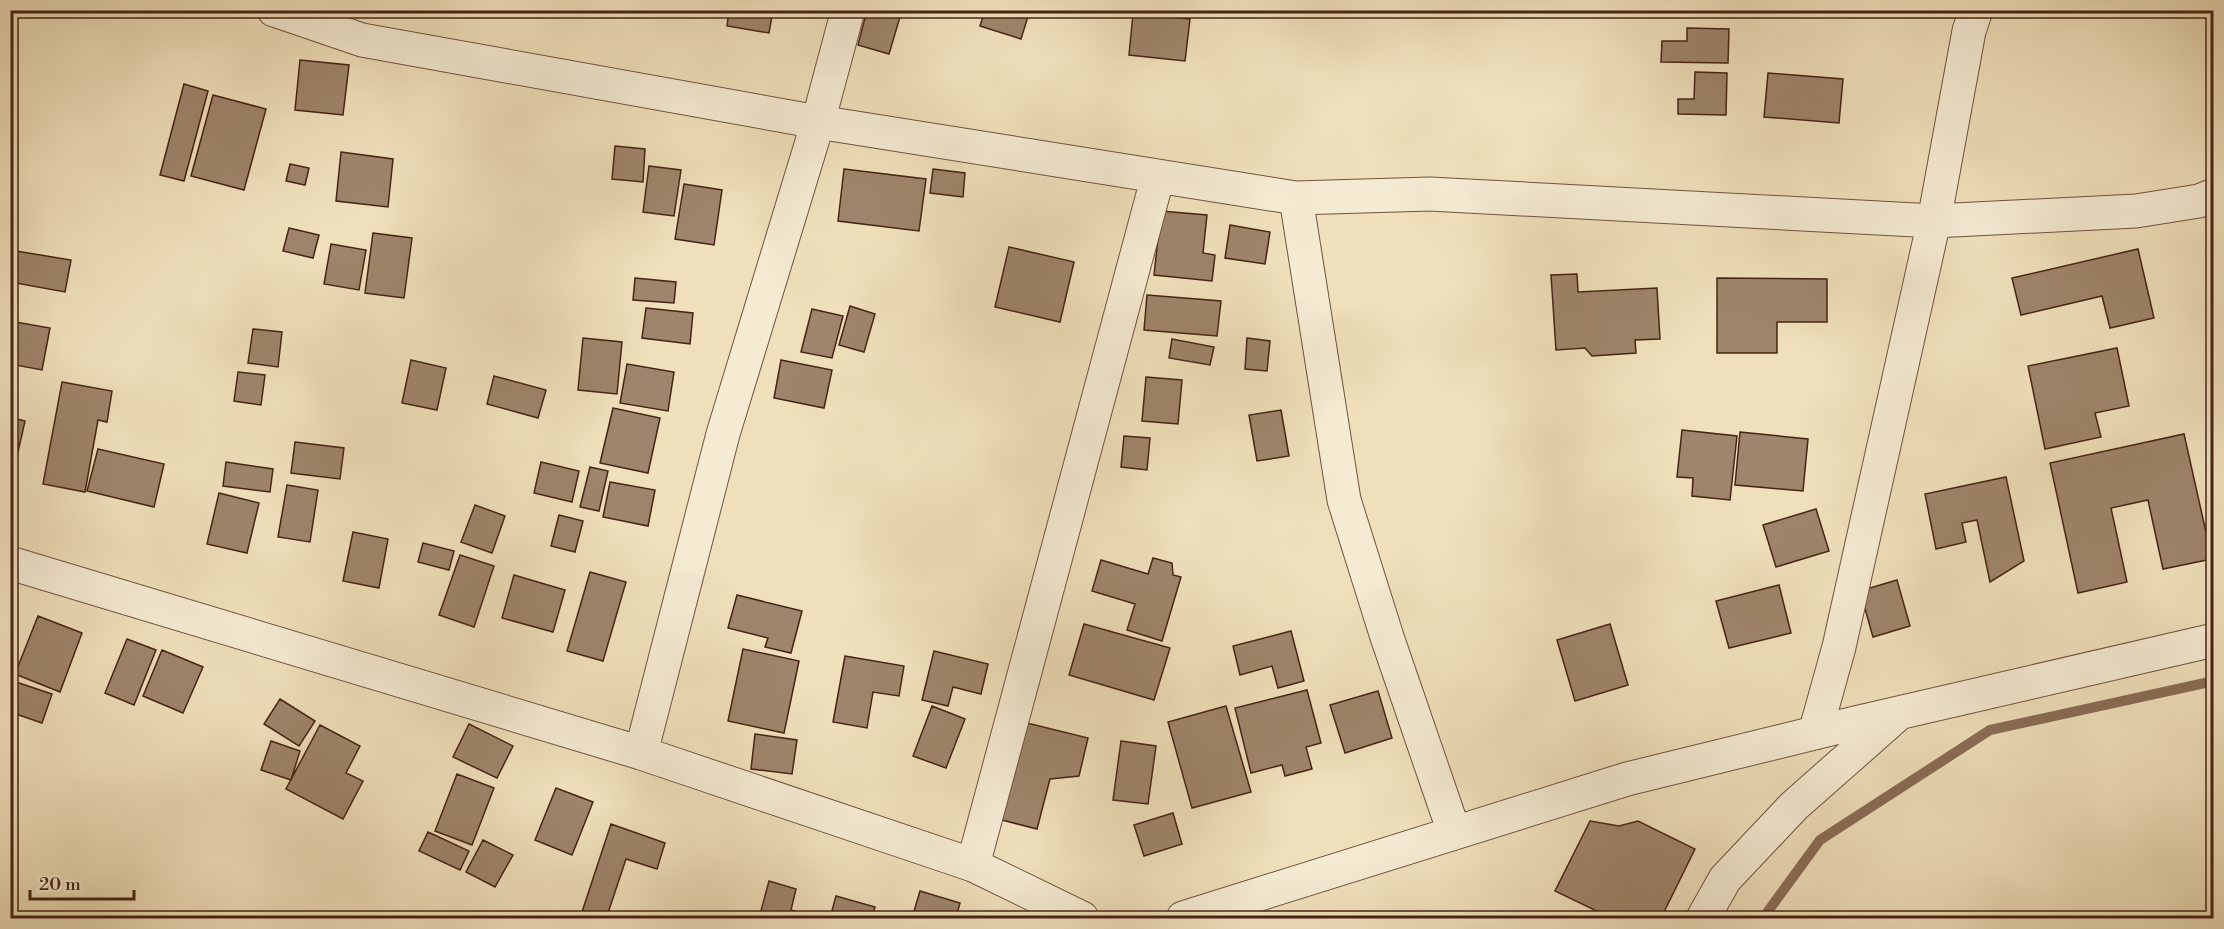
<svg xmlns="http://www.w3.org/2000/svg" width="2224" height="929" font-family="'Libre Bodoni',serif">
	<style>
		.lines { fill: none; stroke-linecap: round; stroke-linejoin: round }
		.stream { stroke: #8a6e57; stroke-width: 10 }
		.building { fill: #9e856b; stroke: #472315; stroke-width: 1.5 }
		.minor-casing { stroke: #71523e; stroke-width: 35 }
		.minor { stroke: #f5ebd3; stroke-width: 33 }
	</style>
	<rect width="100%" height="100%" fill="#efe0bb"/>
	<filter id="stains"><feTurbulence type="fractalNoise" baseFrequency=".00333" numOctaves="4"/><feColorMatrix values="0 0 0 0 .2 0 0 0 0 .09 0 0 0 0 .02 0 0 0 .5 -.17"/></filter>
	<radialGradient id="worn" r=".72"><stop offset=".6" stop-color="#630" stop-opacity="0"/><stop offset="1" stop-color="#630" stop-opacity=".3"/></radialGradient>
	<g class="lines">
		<path class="stream" d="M1763 918 1820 840 1990 730 2214 681"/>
	</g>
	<path class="building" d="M729 10H773L769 33 727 26Z
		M867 10H902L889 54 858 45Z
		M985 10H1030L1021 39 980 26Z
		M1154 10H1192L1191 14Z
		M1133 14 1190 19 1185 61 1129 55Z
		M1687 28 1729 29 1728 63 1661 62 1662 41H1687Z
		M300 60 349 65 343 115 295 110Z
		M1695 72 1727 73 1726 115 1678 114V99H1694Z
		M1768 73 1843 79 1839 123 1764 117Z
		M184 84 208 91 184 181 160 175Z
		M213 95 266 109 244 190 191 176Z
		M615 146 645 149 643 182 612 179Z
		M341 152 393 159 388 207 336 201Z
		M290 164 309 168 305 185 286 181Z
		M649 166 681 170 674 216 643 212Z
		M844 169 926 179 919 231 838 221Z
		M933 169 965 173 963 197 930 193Z
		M684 184 722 190 714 245 675 239Z
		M1161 211 1207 215 1203 253 1215 255 1212 281 1154 275Z
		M1230 225 1270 232 1265 264 1225 258Z
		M289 228 319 235 313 258 283 251Z
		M373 233 412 238 404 298 365 293Z
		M331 244 366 250 359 290 324 284Z
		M1009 247 1074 262 1060 322 995 307Z
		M2138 249 2154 318 2110 328 2102 296 2021 315 2012 278Z
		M16 251 71 260 65 292 10 282Z
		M1577 274 1578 292 1657 288 1660 339 1635 340 1636 353 1592 356 1585 348 1556 350 1551 275Z
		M635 278 676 282 674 303 633 300Z
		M1717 278 1827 279V322H1777V353H1717Z
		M1147 295 1221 301 1217 336 1144 330Z
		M850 306 875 314 864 352 839 345Z
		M646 308 693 313 690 344 642 338Z
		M812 309 843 316 832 358 801 352Z
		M10 321 50 328 42 370 10 364Z
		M253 329 282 332 278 367 248 363Z
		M583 338 622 342 617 394 578 390Z
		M1247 338 1270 341 1267 371 1245 369Z
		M1172 339 1214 347 1210 365 1169 358Z
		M2117 348 2129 406 2095 413 2101 437 2045 449 2028 366Z
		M411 360 446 368 437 410 402 403Z
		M781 360 832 370 824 408 774 398Z
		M627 364 674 372 668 411 620 403Z
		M238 372 265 375 261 405 234 401Z
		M494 376 546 390 538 418 487 404Z
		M1146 377 1182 380 1178 424 1142 421Z
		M62 382 112 391 107 422 98 420 85 492 43 484Z
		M613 408 660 418 648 473 600 463Z
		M1281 410 1289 456 1257 461 1249 415Z
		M10 417 25 421 16 461 10 460Z
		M1682 430 1737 436 1730 500 1692 496 1693 478 1677 477Z
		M1740 432 1808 439 1803 491 1735 485Z
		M2184 434 2212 559 2163 569 2148 500 2111 508 2127 582 2078 593 2050 463Z
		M1124 436 1150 438 1147 470 1121 467Z
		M295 442 344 448 340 479 291 473Z
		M98 449 164 464 154 507 87 491Z
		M226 462 273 469 270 492 223 486Z
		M541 462 579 471 572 502 534 493Z
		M590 467 608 471 599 511 580 507Z
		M2006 477 2024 561 1990 582 1977 520 1962 523 1966 542 1936 549 1925 494Z
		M610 482 655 490 648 526 603 517Z
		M287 485 318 490 310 542 278 537Z
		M219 493 259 503 247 553 207 544Z
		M475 505 505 516 492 553 461 542Z
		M1816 509 1829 551 1776 567 1763 525Z
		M559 515 583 521 575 552 551 546Z
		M353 532 388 539 379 588 343 581Z
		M423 543 454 551 449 570 418 562Z
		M460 555 494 566 474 627 439 615Z
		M1153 558 1172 563 1173 575 1181 577 1162 641 1127 630 1135 604 1092 591 1101 560 1148 574Z
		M590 572 626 582 603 661 567 651Z
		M514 575 565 590 553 632 502 618Z
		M1897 580 1910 626 1873 637 1860 591Z
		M1779 585 1791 633 1729 648 1716 601Z
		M737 595 802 611 791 653 765 647 768 638 728 628Z
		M38 616 82 633 60 692 15 674Z
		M1084 624 1170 648 1154 700 1069 675Z
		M1610 624 1628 685 1575 701 1557 640Z
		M1291 631 1304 681 1278 688 1272 666 1240 675 1233 646Z
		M127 639 156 650 134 705 105 693Z
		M743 649 799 661 784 733 728 721Z
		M162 650 203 667 183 713 143 696Z
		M934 651 988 664 981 694 953 687 948 706 922 700Z
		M845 656 904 666 899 696 873 692 867 728 833 722Z
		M10 680 52 694 42 723 10 712Z
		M1307 690 1321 743 1306 747 1312 769 1285 776 1282 765 1251 773 1235 708Z
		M1378 691 1392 738 1345 753 1330 705Z
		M280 699 315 721 299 746 264 724Z
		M932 706 965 719 946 768 913 756Z
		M1226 706 1251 792 1192 808 1168 722Z
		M1023 722 1088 738 1079 776 1050 779 1037 829 998 819Z
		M469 724 513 746 497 778 453 757Z
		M320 725 360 746 346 773 363 781 343 819 286 789Z
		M755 734 797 740 792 774 751 769Z
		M271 741 300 751 291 780 261 770Z
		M1121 741 1156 746 1148 804 1113 800Z
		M457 774 494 788 472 845 435 831Z
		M556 788 593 802 572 855 535 840Z
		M1173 813 1182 844 1144 856 1134 825Z
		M1590 821 1619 826 1638 821 1695 849 1661 918H1611L1555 891Z
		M611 824 665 843 657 869 626 859 608 913 625 918H580Z
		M428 832 469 851 460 870 419 851Z
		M483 840 513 855 495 887 466 872Z
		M769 881 796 889 791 910 821 918H759Z
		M920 891 960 903 956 918H912Z
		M836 896 875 907 872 918H830Z"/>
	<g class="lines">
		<defs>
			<path id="minor" d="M274 10 362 40 818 122 1296 198 1430 194 1934 221 2136 211 2199 201 2214 195
				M1296 198 1344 500 1387 637 1454 832
				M10 563 641 753 973 865 1082 918
				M1815 733 1839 647 1934 221 1969 31 1976 10
				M641 753 723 434 818 122 848 10
				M973 865 1158 176
				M1183 918 1627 779 1855 723 2214 640
				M1703 918 1725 879 1794 806 1896 716"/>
		</defs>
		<use href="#minor" class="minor-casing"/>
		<use href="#minor" class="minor"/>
	</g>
	<rect width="2224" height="929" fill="none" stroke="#efe0bb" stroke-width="36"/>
	<rect x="12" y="12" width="2200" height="905" fill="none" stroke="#472315" stroke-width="3"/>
	<rect x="18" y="18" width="2188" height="893" fill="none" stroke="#472315" stroke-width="1.5"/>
	<path d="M30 890v9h104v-9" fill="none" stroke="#472315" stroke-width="3"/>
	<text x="39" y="890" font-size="18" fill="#472315" stroke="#f5ebd3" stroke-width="4.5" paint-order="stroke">20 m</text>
	<rect width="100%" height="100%" filter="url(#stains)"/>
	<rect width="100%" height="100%" fill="url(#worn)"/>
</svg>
